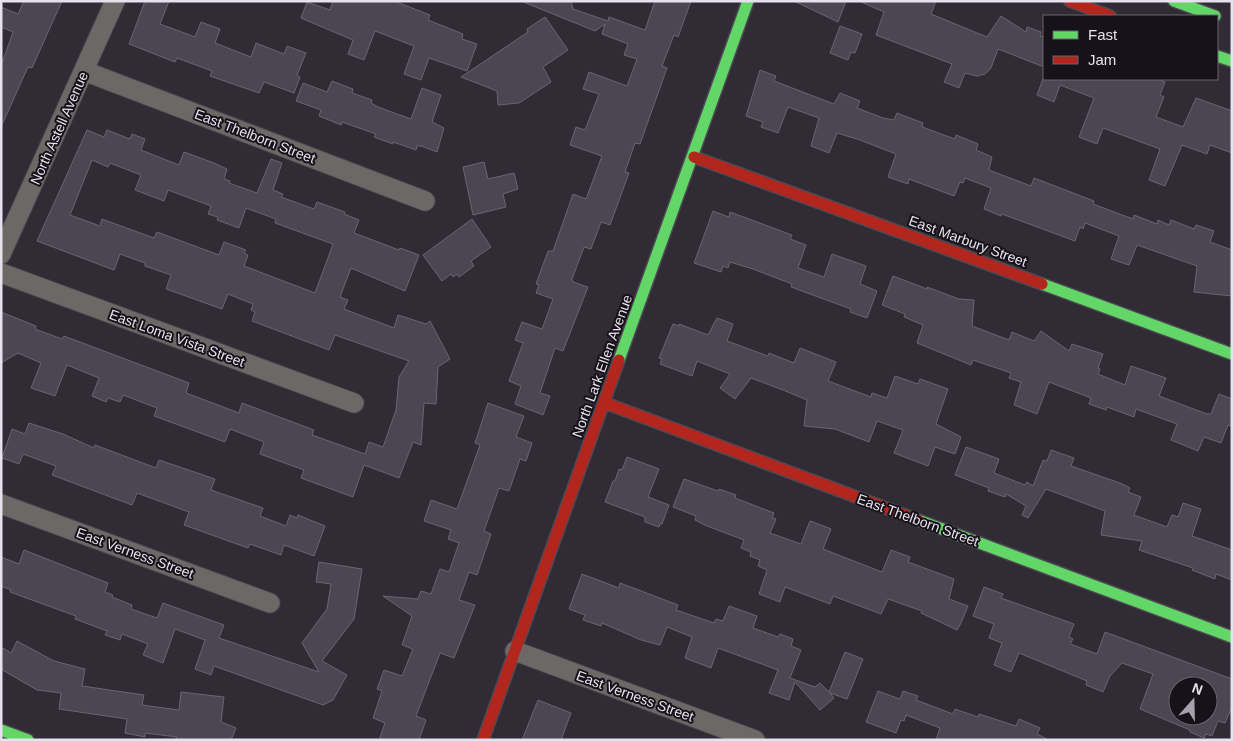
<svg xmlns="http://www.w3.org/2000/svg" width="1233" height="741" font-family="Helvetica,sans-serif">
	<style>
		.building { fill: #4c4652; stroke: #6a656e; fill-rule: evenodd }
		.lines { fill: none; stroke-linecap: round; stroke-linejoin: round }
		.street-casing { stroke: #4d4952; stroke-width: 21 }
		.fast-casing { stroke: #4d4952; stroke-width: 14 }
		.jam-casing { stroke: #4d4952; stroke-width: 14 }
		.street { stroke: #6c6865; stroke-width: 19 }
		.fast { stroke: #63d668; stroke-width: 11 }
		.jam { stroke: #b3261e; stroke-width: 11 }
		.labels { text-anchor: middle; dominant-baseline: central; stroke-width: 4; stroke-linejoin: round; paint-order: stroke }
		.street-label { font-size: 14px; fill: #e6e1ed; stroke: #16121a }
	</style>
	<rect width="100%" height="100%" fill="#302b35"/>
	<path class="building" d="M24 1H62L32 68 28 67 1 127V66L13 32 1 27V7L18 14Z
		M145 1H169L160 24 195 37 201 22 220 29 215 43 251 57 256 43 284 54 287 46 306 53 297 75 300 77 294 93 264 82 259 93 210 76 212 71 177 58 175 62 129 44Z
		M333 1H394L430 15 428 20 463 34 462 39 477 44 467 71 429 58 421 80 404 74 414 46 375 31 364 60 348 54 353 40 301 18 307 2 330 10Z
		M521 1H571L573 9 608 21 609 17 645 30 655 1H691L678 37 674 35 662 66 667 68 640 144 635 143 625 172 629 173 610 225 601 222 591 249 584 247 572 279 573 282 588 287 563 351 555 348 540 393 550 396 543 415 515 404 521 386 509 381 523 343 515 340 522 322 542 329 553 299 536 293 539 285 536 284 548 251H553L573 194 586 199 602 156 570 145 576 127 585 130 599 94 583 89 589 72 627 86 637 59 624 55 628 44 602 34 605 24 595 31Z
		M794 1H846L838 22Z
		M859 1H936L931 14 987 37 1001 16 1026 32 1027 27 1041 32 1040 36 1044 37V67L998 49 991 68 985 74 977 76 965 73 959 88 944 82 952 64 876 35 884 12Z
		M545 17 568 50 543 67 551 82 519 103 498 105 497 91 461 77 528 32 527 29Z
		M840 26 862 34 855 53 851 52 848 60 830 53Z
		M760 70 776 76 774 81 834 104 840 93 860 101 857 108 883 118 894 120 897 113 923 123 922 127 955 139 956 135 978 144 976 150 992 157 989 170 1031 186 1034 178 1094 201 1093 204 1133 219 1134 215 1157 224 1158 220 1169 225 1171 220 1194 229 1196 225 1214 231 1210 242 1232 250V296L1194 292 1197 266 1137 245 1129 265 1111 259 1119 236 1085 223 1083 229 1080 227 1075 241 1002 214 1001 216 984 209 991 188 965 178 963 183 960 182 954 196 909 179 908 184 888 177 896 154 860 140 837 133 829 153 811 146 819 118 788 107 778 133 761 127 763 122 746 116Z
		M1044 76V79H1157L1165 82 1160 95 1164 97 1156 117 1183 127 1196 98 1232 111V153L1210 145 1207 154 1182 145 1165 186 1149 180 1160 149 1103 128 1097 144 1079 137 1094 98 1060 85 1054 102 1037 95Z
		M332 81 353 89 352 93 372 100 371 103 378 107 411 119 422 88 441 95 432 122 444 128 437 152 421 146H417L416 150 393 142V144L374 137 376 134 342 122 341 125 319 116 321 110 296 101 303 83 327 92Z
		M87 130 104 137 107 130 130 139 132 134 145 139 141 150 179 165 184 152 214 163 227 169 224 179 230 181 229 183 257 193 271 159 282 163 273 190 283 194 281 197 314 209 317 202 345 212 344 214 359 220 354 233 399 250 400 248 419 255 405 291 351 268 340 297 348 300 344 309 394 328 398 315 426 324 430 321 450 359 438 367 436 404 424 403 421 445 413 442 399 478 364 465 353 497 301 478 304 470 260 454 264 442 230 429 225 442 154 416 157 408 123 395 120 402 108 398 106 402 92 396 99 378 67 365 55 396 31 388 41 363 18 353 1 363V312L36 326 35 329 62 339 64 336 189 383 186 393 239 413 242 403 314 430 312 435 365 454 369 442 383 447 396 410 399 377 409 361 335 335 329 350 252 321 255 312 251 310 253 304 228 294 222 309 166 289 171 275 145 266V263L120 254 114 270 37 241ZM92 160 108 167 110 163 141 175 135 190 164 201 168 190 211 206 208 214 218 217 217 220 239 228 246 208 276 219 275 223 333 244 315 293 244 266 248 255 244 253 246 250 224 242 219 255 157 232 154 238 102 219 100 226 70 215Z
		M484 162 488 179 514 173 518 189 503 194 506 207 473 215 463 167Z
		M713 211 729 217 730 212 792 235 790 239 806 245 798 268 824 277 832 254 866 266 860 284 877 291 867 318 850 312 851 309 791 287 792 284 753 269 730 262 728 268 723 266 721 272 694 263Z
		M472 219 491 247 471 261 474 266 459 277 457 274 453 277 451 274 442 281 423 255Z
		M893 276 927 289V287L959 299 974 300 972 326 1009 340 1012 332 1034 341 1041 331 1069 351 1072 344 1103 354 1098 368 1100 369 1098 374 1125 385 1131 366 1166 378 1159 396 1207 414H1211L1219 394 1232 399V426L1228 425 1221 443 1204 437 1198 451 1171 440 1177 424 1136 409 1134 417 1107 407 1106 410 1089 404 1091 398 1049 382 1037 414 1014 405 1021 382 1009 378 1011 373 973 360 971 365 917 343 923 325 904 317 905 314 882 305Z
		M717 318 733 324 727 341 768 356 769 353 794 363 800 348 836 362 828 381 871 397 872 393 887 398 895 376 918 384 920 379 948 389 936 424 961 437 955 454 935 447 928 466 894 453 903 430 877 421 869 442 835 429 804 426 807 400 783 390 751 378 735 399 720 388 730 374 697 361 692 376 660 364 662 359 659 358 673 324 679 326V324L708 335Z
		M488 403 524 416 516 437 532 443 526 461 520 459 509 491 499 488 484 531 491 534 477 575 469 572 459 600 475 605 454 658 440 653 416 716 426 720 419 740H379L385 723 373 718 382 691 377 689 384 670 402 676 413 649 402 645 412 616 383 596 418 599 421 591 431 594 440 569 449 572 459 543 448 539 451 530 424 521 431 500 457 509 480 445 475 443Z
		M29 423 63 434 94 448 95 445 156 468 159 460 215 479 211 490 263 508 260 516 286 526 290 515 297 518 298 515 325 526 314 556 284 545 281 555 250 544 248 548 184 525 189 512 137 493 132 505 52 475 56 466 23 454 19 464 2 458 12 429 25 434Z
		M966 447 999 459 994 473 1025 485 1027 482 1033 486 1043 460 1047 461 1051 450 1074 458 1071 466 1120 483 1130 488 1128 492 1141 497 1134 515 1167 527 1172 515 1178 517 1183 503 1201 509 1192 536 1232 550V580L1216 574 1215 579 1192 570 1193 568 1139 550 1142 541 1101 535 1105 511 1046 489 1028 518 1022 515 1026 506 1006 494 1005 497 988 491 989 488 955 475Z
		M627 457 659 469 648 497 669 505 662 524H660L659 527 645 522V517L605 502 613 481H615L619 469 622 470Z
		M684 479 718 491 719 489 736 495 735 498 774 513 772 518 776 519 770 533 801 544 810 521 813 522 831 529 823 549 882 572 891 550 910 557 908 562 954 579 949 599 968 606 961 623 957 630 921 613 922 611 888 599 881 614 833 596 830 604 785 587 780 602 759 594 767 570 758 566 760 560 750 556 751 552 741 548 744 540 707 526 695 520 696 516 673 507Z
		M24 550 108 583 105 592 113 595 112 597 132 605 131 609 157 618 163 603 224 625 219 638 319 672 302 643 327 609 331 584 316 582 319 562 362 569 354 619 322 661 347 675 333 700 323 705 214 666 211 675 195 669 205 640 175 629 163 663 143 655 148 644 122 634 120 640 105 635 107 631 75 619 76 616 10 592 11 590 1 586V557L19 564Z
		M582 574 619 588 620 583 636 589 678 605 676 610 714 623 716 619 723 621 729 606 757 616 753 628 778 637 780 634 793 639 791 646 801 650 790 678 815 687 820 683 829 692 845 652 863 659 847 699 830 693 834 698 820 710 795 682 789 700 769 693 778 670 718 648 711 668 685 658 692 637 667 627 660 645 641 640 602 623 601 626 583 620 585 615 569 609Z
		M984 587 1003 594 1001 598 1074 624 1069 637 1073 639 1070 644 1097 654 1105 632 1232 679V707L1225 723 1218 721 1212 736 1206 734 1204 738 1190 732V730L1140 709 1153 674 1122 663 1110 676 1103 692 1086 685 1087 681 1019 653 1011 672 994 665 1002 643 989 638 994 624 973 616ZM1178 686H1208V716H1178Z
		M17 641 54 661 85 669 82 686 144 695 142 705 179 710 181 692 224 697 221 722 236 728 231 740H176L177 737 145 733V737L125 733 127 719 59 709 61 693 37 690 1 669V647L11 653Z
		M878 691 900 699 903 691 918 696 916 700 953 714 955 709 978 717 979 714 1016 726 1019 719 1040 728 1037 734 1049 740H936L940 728 906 715 904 721 901 720 896 733 866 722Z
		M538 700 571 713 561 740H522Z"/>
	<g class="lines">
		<defs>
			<path id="street" d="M84 71 425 201
				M1 254 115 1
				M1 273 354 403
				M1 504 270 603
				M515 651 755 740"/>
			<path id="fast" d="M1174 1 1215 16
				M1217 56 1232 61
				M1042 284 1232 354
				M619 360 748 1
				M918 520 1232 637
				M1 730 28 740"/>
			<path id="jam" d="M1070 1 1110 16
				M694 157 1042 284
				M605 403 918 520
				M483 740 619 360"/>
		</defs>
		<use href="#street" class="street-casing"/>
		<use href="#fast" class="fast-casing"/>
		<use href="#jam" class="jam-casing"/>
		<use href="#street" class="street"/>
		<use href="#fast" class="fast"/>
		<use href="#jam" class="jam"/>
	</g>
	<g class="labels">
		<g class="street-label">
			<text transform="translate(59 128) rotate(-66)">North Astell Avenue</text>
			<text transform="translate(255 136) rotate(21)">East Thelborn Street</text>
			<text transform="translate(968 241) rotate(20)">East Marbury Street</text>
			<text transform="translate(177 338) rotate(20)">East Loma Vista Street</text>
			<text transform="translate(602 366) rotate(-70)">North Lark Ellen Avenue</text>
			<text transform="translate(918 520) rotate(20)">East Thelborn Street</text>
			<text transform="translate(135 553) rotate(20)">East Verness Street</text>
			<text transform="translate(635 696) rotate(20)">East Verness Street</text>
		</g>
	</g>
	<rect width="1233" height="741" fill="none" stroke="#e6e1ed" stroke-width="5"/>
	<rect x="1043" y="15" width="175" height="65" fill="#16121a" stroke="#69656e"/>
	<rect x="1053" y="31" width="25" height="8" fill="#63d668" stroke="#69656e"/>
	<text x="1088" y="40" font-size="15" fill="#e6e1ed">Fast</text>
	<rect x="1053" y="56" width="25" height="8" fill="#b3261e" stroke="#69656e"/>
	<text x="1088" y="65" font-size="15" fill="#e6e1ed">Jam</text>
	<g transform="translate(1193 701) rotate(20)"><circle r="24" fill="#16121a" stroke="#69656e"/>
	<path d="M0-4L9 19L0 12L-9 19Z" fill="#a6a1ad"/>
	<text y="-8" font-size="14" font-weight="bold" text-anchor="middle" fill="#e6e1ed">N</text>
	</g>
</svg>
